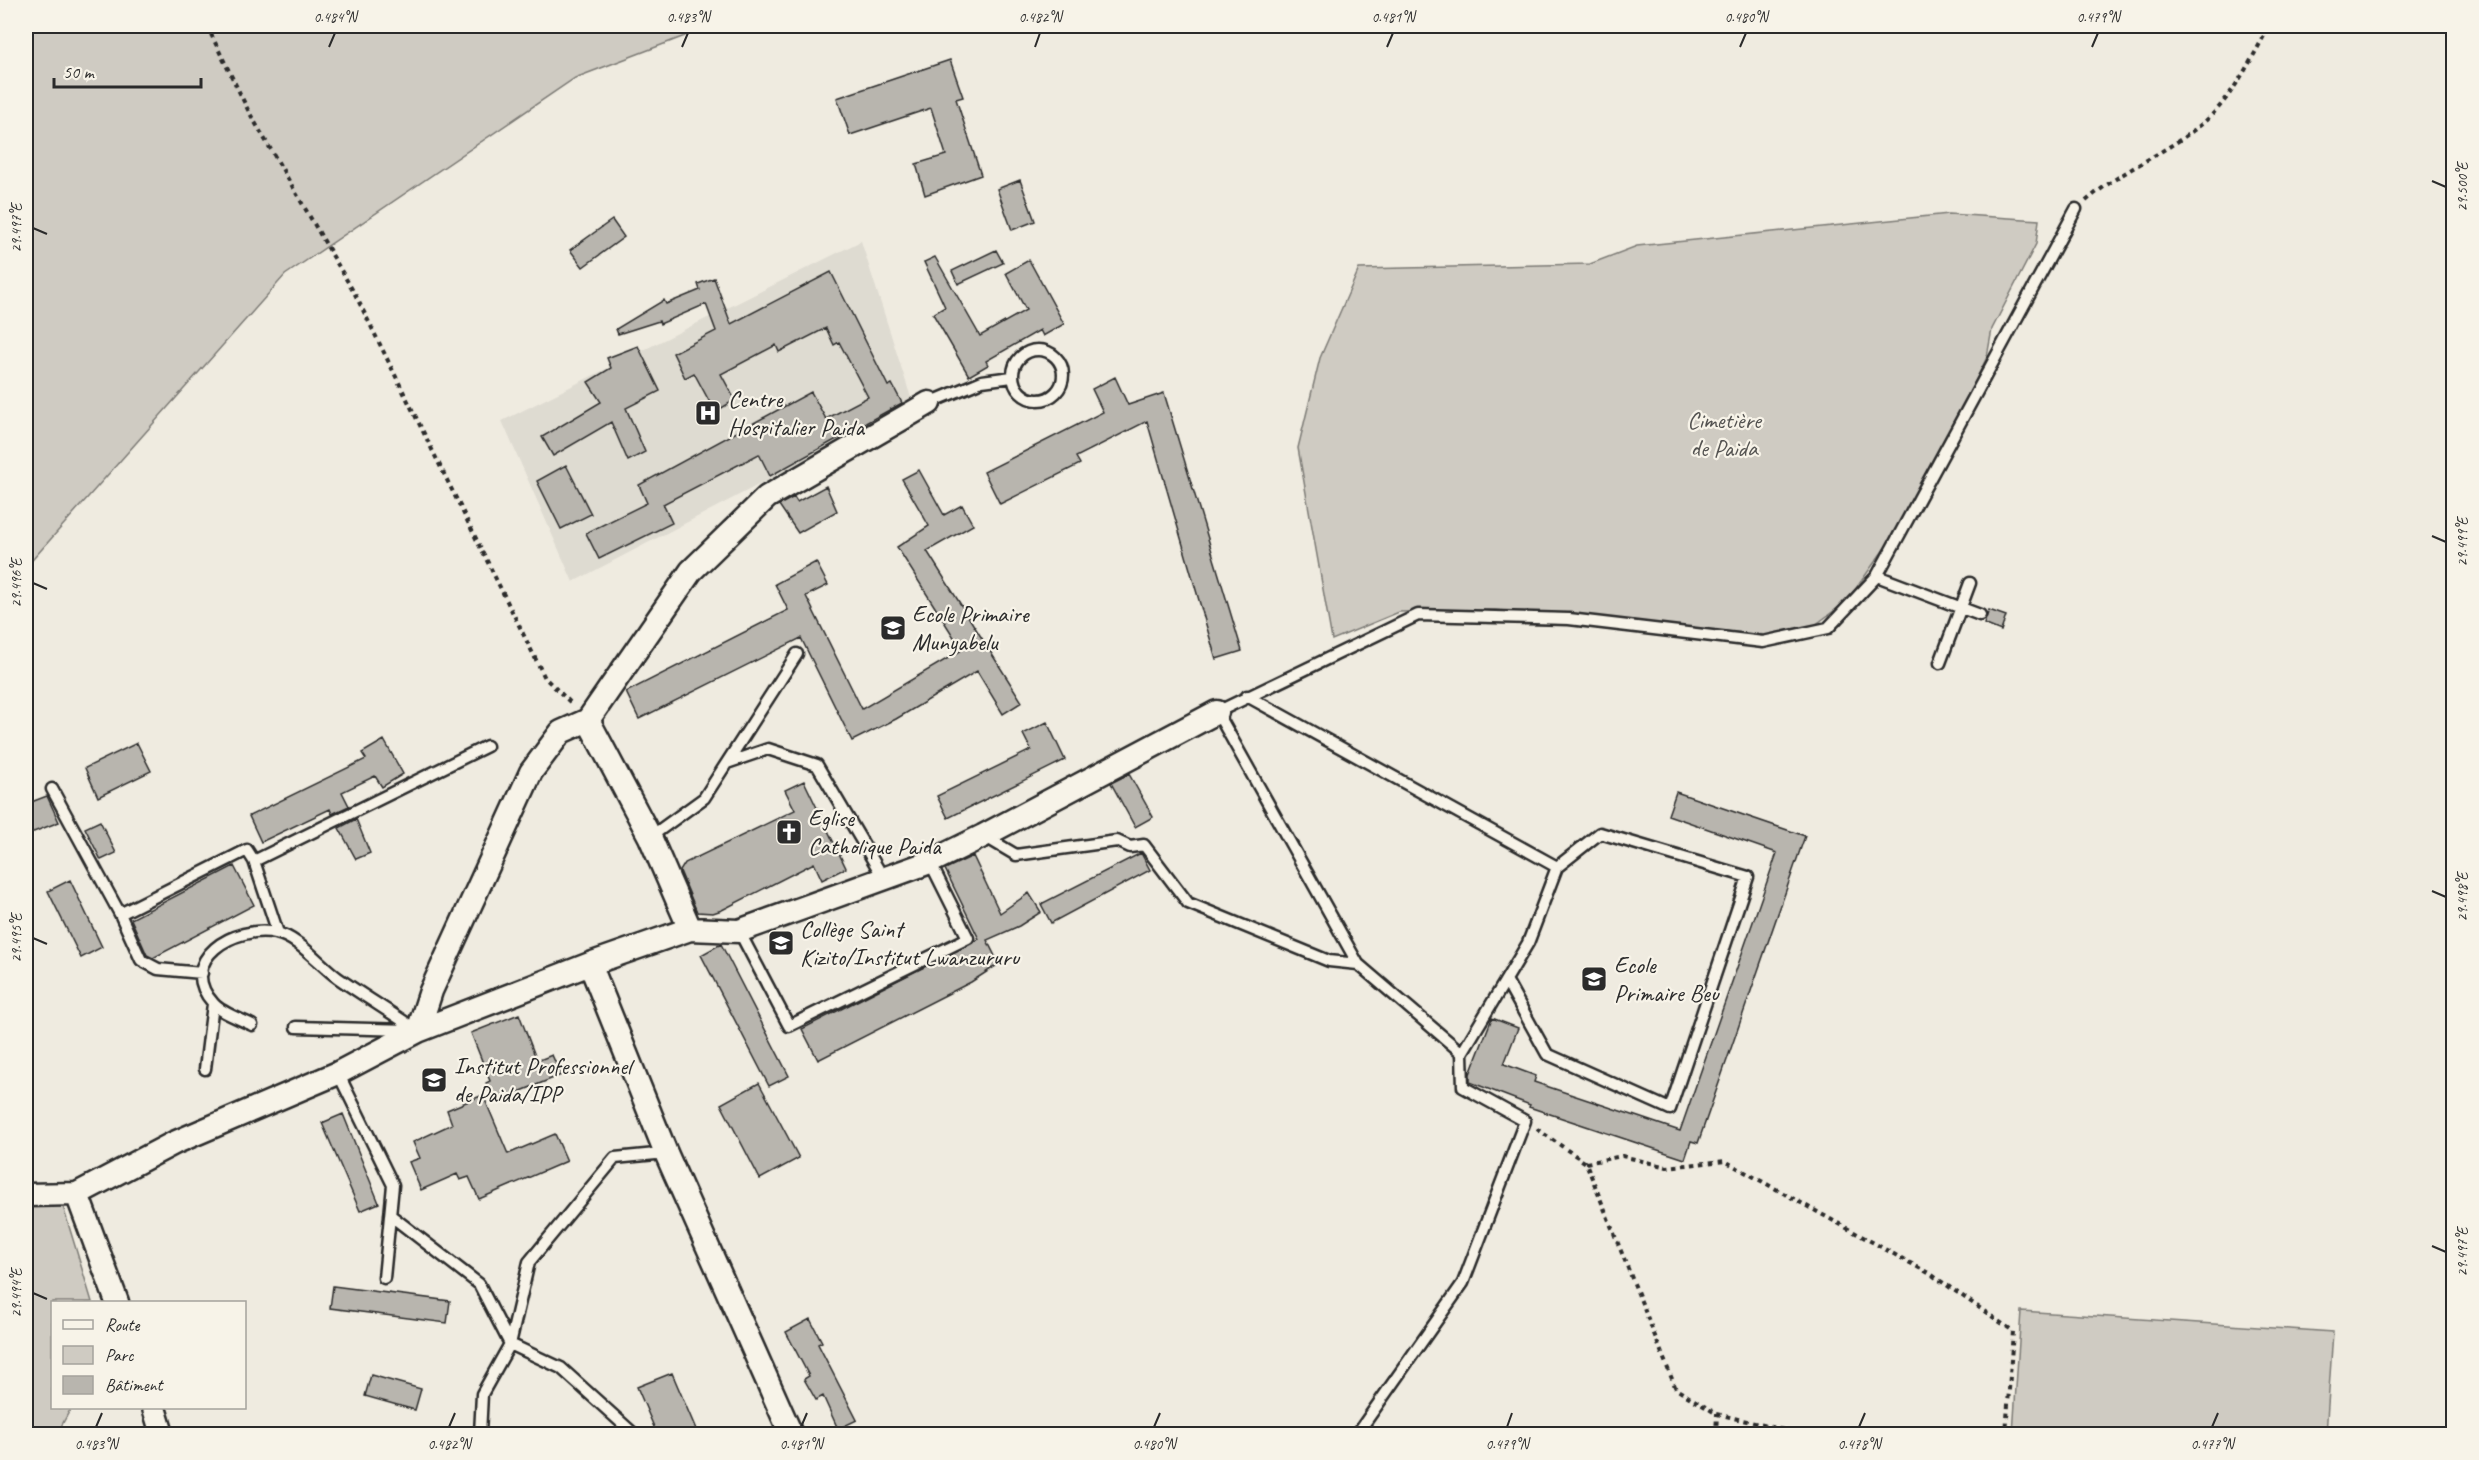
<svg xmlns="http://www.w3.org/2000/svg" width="2479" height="1460" font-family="Caveat,sans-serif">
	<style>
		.built { fill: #dedbd1 }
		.green { fill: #cfcbc2; stroke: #7d7b76; stroke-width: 1.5 }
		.building { fill: #b8b5ae; stroke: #2b2b2b; stroke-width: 1.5 }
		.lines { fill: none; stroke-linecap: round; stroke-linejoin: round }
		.lane-casing { stroke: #2b2b2b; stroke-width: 15 }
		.street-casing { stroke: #2b2b2b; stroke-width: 27 }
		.path { stroke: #2b2b2b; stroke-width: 4; stroke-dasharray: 4.5 4.5; stroke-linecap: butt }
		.lane { stroke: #f7f3e8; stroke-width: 10 }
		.street { stroke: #f7f3e8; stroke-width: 22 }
		.ticks { fill: none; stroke: #2b2b2b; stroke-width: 2 }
		.labels { text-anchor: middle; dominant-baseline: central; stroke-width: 4.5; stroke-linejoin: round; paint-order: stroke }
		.poi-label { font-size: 24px; fill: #2b2b2b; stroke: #f7f3e8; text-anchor: start }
		.park-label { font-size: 24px; fill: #545351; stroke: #f7f3e8 }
		.neatline { fill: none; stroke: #2b2b2b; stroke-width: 2 }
		.ticks-label { font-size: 15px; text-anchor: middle; fill: #2b2b2b }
	</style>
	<rect width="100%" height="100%" fill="#efebe0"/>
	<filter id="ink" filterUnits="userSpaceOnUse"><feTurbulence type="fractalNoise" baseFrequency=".0167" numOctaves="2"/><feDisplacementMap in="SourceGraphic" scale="12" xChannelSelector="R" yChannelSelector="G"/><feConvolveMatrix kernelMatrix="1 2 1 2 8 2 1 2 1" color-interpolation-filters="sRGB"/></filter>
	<g filter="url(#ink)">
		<path class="built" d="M861 241 913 404 573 582 502 421Z"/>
		<path class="green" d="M26 26H711L575 78 285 275 26 567Z
			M1949 214 2039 220 2036 244 1992 329 1987 357 1949 435 1887 545 1847 601 1811 628 1766 635 1495 610 1399 612 1332 640 1298 448 1320 358 1359 269 1590 264 1637 246Z
			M61 1200 92 1302H52V1408H71L57 1434H26V1201Z
			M2021 1311 2333 1332 2326 1434H2013Z"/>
		<path class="building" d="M950 60 963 97 956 99 981 175 925 195 916 164 946 155 931 108 850 135 837 98Z
			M1020 180 1035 221 1012 230 997 189Z
			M612 220 624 237 583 267 570 250Z
			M996 250 1003 263 958 284 952 271Z
			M935 257 980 336 1026 310 1006 273 1029 260 1064 324 1043 336 1040 330 986 361 988 365 969 376 933 314 945 307 924 262Z
			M831 272 888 386 892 384 902 403 770 476 759 454 663 504 672 523 599 559 586 533 647 503 639 485 811 392 826 419 868 397 839 342 834 345 826 328 779 352 776 345 721 374 735 400 715 412 694 373 685 378 673 353 716 331 706 304 660 324 659 321 618 334 616 329 664 300 666 304 700 290 698 284 714 278 731 324Z
			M638 346 660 391 626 408 645 452 628 461 611 422 553 456 542 437 601 402 588 382 611 368 607 358Z
			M1115 377 1128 405 1164 393 1242 651 1216 659 1147 421 1076 457 1080 464 1000 504 984 472 1103 412 1092 389Z
			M566 465 591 514 561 529 537 481Z
			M919 470 944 515 962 505 973 525 927 551 1022 702 1003 714 977 671 896 719 852 741 801 638 639 719 626 692 788 610 775 584 816 562 828 585 806 596 862 709 962 650 897 547 929 526 902 479Z
			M826 486 837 511 798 533 779 505 794 497 797 502Z
			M1989 610 2006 616 2001 631 1984 624Z
			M1047 722 1065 760 948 818 937 796 1031 750 1023 734Z
			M384 740 403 774 382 787 375 776 342 792 349 806 332 814 330 809 261 842 249 816 366 759 362 753Z
			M137 743 151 771 98 797 85 768Z
			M1129 774 1153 817 1135 827 1111 783Z
			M804 781 846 868 822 880 814 863 722 910 713 913 697 912 680 871 685 863 795 810 785 790Z
			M1676 792 1805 836 1698 1143 1691 1141 1685 1159 1529 1107 1530 1105 1470 1082V1074L1492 1018 1518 1028 1504 1064 1536 1076 1534 1082 1680 1131 1777 853 1668 815Z
			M47 796 59 822 26 835V804Z
			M356 819 370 853 356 859 339 828Z
			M100 821 116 853 101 860 85 828Z
			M1141 853 1150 870 1051 923 1041 904Z
			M973 856 1000 913 1029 893 1041 912 1019 926 987 940 999 964 971 982 818 1060 802 1029 979 939 945 869Z
			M234 866 254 905 153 958 147 955 131 919Z
			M70 880 102 947 81 958 48 891Z
			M721 944 789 1076 769 1086 701 955Z
			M519 1014 537 1061 552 1055 561 1075 494 1102 486 1083 490 1081 471 1033Z
			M759 1083 799 1158 760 1179 721 1104Z
			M483 1095 508 1154 555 1134 567 1161 479 1199 469 1177 460 1180 457 1174 421 1190 409 1162 420 1158 413 1142 452 1124 447 1110Z
			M343 1114 379 1203 360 1211 322 1123Z
			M333 1286 450 1301 447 1323 330 1308Z
			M810 1319 822 1342 818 1344 857 1420 838 1429 823 1396 816 1400 804 1379 809 1376 786 1332Z
			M672 1373 698 1434H657L637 1387Z
			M371 1375 421 1389 415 1410 365 1396Z"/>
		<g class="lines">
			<defs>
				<path id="lane" d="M1013 375a25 25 0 1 1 50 0a25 25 0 1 1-50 0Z
					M929 403 982 381 1012 377
					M1877 576 1980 615
					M1940 663 1970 583
					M1247 696 1557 867
					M727 763 768 749 817 765 884 879
					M52 789 120 914 141 960 158 969 202 973
					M984 836 1016 855 1117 841 1130 847 1144 845 1188 903 1329 961 1358 964
					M650 837 704 798 797 654
					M120 914 247 850 254 861
					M739 931 789 1026 968 938 930 862
					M278 933 254 861 487 746
					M252 1025C241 1019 221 1013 213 1003 175 960 235 924 276 933 298 937 320 965 338 978 364 996 392 1013 418 1031
					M296 1027 409 1030
					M1462 1053 1528 943 1557 867 1600 833 1748 877 1670 1109 1547 1054 1506 980
					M205 1069 213 1004
					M338 1073 393 1185 384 1278
					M390 1215 479 1284 510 1344 561 1368 634 1434
					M480 1434 482 1394 510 1344 529 1262 615 1158 666 1153
					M1357 1434 1463 1283 1525 1121 1463 1087 1462 1053 1358 964 1217 712 1418 615 1569 619 1763 642 1828 628 1877 576 2076 209"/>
				<path id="street" d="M588 720 650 837 690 929
					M590 964 666 1153 791 1434
					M418 1031 431 991 531 772 561 732 588 720 691 571 767 497 929 403
					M77 1194 117 1302
					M26 1195 77 1194 174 1143 338 1073 418 1031 590 964 690 929 739 931 930 862 983 836 1217 712
					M154 1408 162 1434"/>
			</defs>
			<use href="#lane" class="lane-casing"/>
			<use href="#street" class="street-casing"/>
			<path class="path" d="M207 26 249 112 356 296 545 678 572 704
				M2086 201C2122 170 2162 155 2198 127 2229 104 2252 59 2269 26
				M1537 1129 1586 1163 1676 1389 1717 1414 1801 1434
				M1586 1163 1622 1156 1667 1167 1725 1161 1932 1275 2013 1331 2006 1434
				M1716 1434 1717 1414"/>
			<use href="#lane" class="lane"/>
			<use href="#street" class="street"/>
		</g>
	</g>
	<path class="ticks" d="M329 47 335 33M682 47 688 33M1035 47 1040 33M1387 47 1393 33M1740 47 1746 33M2092 47 2098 33M2432 181 2446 187M33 228 47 234M2432 536 2446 542M33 583 47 589M2432 891 2446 897M33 938 47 944M2432 1246 2446 1252M33 1293 47 1299M96 1427 102 1413M449 1427 455 1413M801 1427 807 1413M1154 1427 1160 1413M1507 1427 1512 1413M1859 1427 1865 1413M2212 1427 2218 1413"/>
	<defs>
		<symbol id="hospital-square" viewBox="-11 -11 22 22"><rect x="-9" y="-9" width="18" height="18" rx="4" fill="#2b2b2b" stroke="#f7f3e8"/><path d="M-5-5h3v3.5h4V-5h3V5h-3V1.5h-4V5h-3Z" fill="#fff"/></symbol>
		<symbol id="school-square" viewBox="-11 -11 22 22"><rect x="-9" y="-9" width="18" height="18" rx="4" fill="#2b2b2b" stroke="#f7f3e8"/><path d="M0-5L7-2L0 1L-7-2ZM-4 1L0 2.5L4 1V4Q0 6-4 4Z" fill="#fff"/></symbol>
		<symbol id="church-square" viewBox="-11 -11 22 22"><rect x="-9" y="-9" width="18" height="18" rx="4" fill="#2b2b2b" stroke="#f7f3e8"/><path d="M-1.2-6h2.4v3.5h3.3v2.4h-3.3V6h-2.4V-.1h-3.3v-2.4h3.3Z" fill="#fff"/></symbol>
	</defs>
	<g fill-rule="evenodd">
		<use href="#hospital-square" x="693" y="398" width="30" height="30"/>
		<use href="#school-square" x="878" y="613" width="30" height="30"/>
		<use href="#church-square" x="774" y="817" width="30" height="30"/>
		<use href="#school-square" x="766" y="928" width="30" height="30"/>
		<use href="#school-square" x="1579" y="964" width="30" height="30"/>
		<use href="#school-square" x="419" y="1065" width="30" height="30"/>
	</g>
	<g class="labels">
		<g class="poi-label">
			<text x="728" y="399">Centre<tspan x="728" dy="28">Hospitalier Paida</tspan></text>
			<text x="912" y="614">Ecole Primaire<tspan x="912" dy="28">Munyabelu</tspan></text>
			<text x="808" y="818">Eglise<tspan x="808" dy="28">Catholique Paida</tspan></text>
			<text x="800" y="929">Collège Saint<tspan x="800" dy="28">Kizito/Institut Lwanzururu</tspan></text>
			<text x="1614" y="965">Ecole<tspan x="1614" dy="28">Primaire Beu</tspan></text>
			<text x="454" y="1066">Institut Professionnel<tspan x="454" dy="28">de Paida/IPP</tspan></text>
		</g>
		<g class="park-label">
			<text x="1724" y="420">Cimetière<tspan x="1724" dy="28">de Paida</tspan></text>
		</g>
	</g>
	<rect width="2479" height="1460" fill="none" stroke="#f7f3e8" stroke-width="66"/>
	<rect x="51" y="1301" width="195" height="108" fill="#f7f3e8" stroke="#a5a39c" stroke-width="1.5"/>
	<rect x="63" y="1320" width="30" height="9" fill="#f7f3e8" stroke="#a5a39c" stroke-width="1.5"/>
	<text x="105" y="1331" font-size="18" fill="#2b2b2b">Route</text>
	<rect x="63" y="1346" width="30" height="18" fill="#cfcbc2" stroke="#a5a39c" stroke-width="1.5"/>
	<text x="105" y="1361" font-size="18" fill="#2b2b2b">Parc</text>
	<rect x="63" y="1376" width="30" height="18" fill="#b8b5ae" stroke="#a5a39c" stroke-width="1.5"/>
	<text x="105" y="1391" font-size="18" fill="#2b2b2b">Bâtiment</text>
	<path d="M54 78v9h147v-9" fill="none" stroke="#2b2b2b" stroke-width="3"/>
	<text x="63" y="78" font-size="18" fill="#2b2b2b" stroke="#f7f3e8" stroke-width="4.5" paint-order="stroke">50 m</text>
	<rect x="33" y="33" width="2413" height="1394" class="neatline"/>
	<g class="ticks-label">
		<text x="335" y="22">0.484°N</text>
		<text x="688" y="22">0.483°N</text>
		<text x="1040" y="22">0.482°N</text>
		<text x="1393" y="22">0.481°N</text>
		<text x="1746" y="22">0.480°N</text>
		<text x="2098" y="22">0.479°N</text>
		<text transform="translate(2462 187) rotate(-90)" y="5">29.500°E</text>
		<text transform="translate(16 228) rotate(-90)" y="5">29.497°E</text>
		<text transform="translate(2462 542) rotate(-90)" y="5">29.499°E</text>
		<text transform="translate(16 583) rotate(-90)" y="5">29.496°E</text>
		<text transform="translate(2462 897) rotate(-90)" y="5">29.498°E</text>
		<text transform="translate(16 938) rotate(-90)" y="5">29.495°E</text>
		<text transform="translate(2462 1252) rotate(-90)" y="5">29.497°E</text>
		<text transform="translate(16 1293) rotate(-90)" y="5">29.494°E</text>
		<text x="96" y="1449">0.483°N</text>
		<text x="449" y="1449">0.482°N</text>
		<text x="801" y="1449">0.481°N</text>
		<text x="1154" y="1449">0.480°N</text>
		<text x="1507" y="1449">0.479°N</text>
		<text x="1859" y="1449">0.478°N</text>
		<text x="2212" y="1449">0.477°N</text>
	</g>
</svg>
